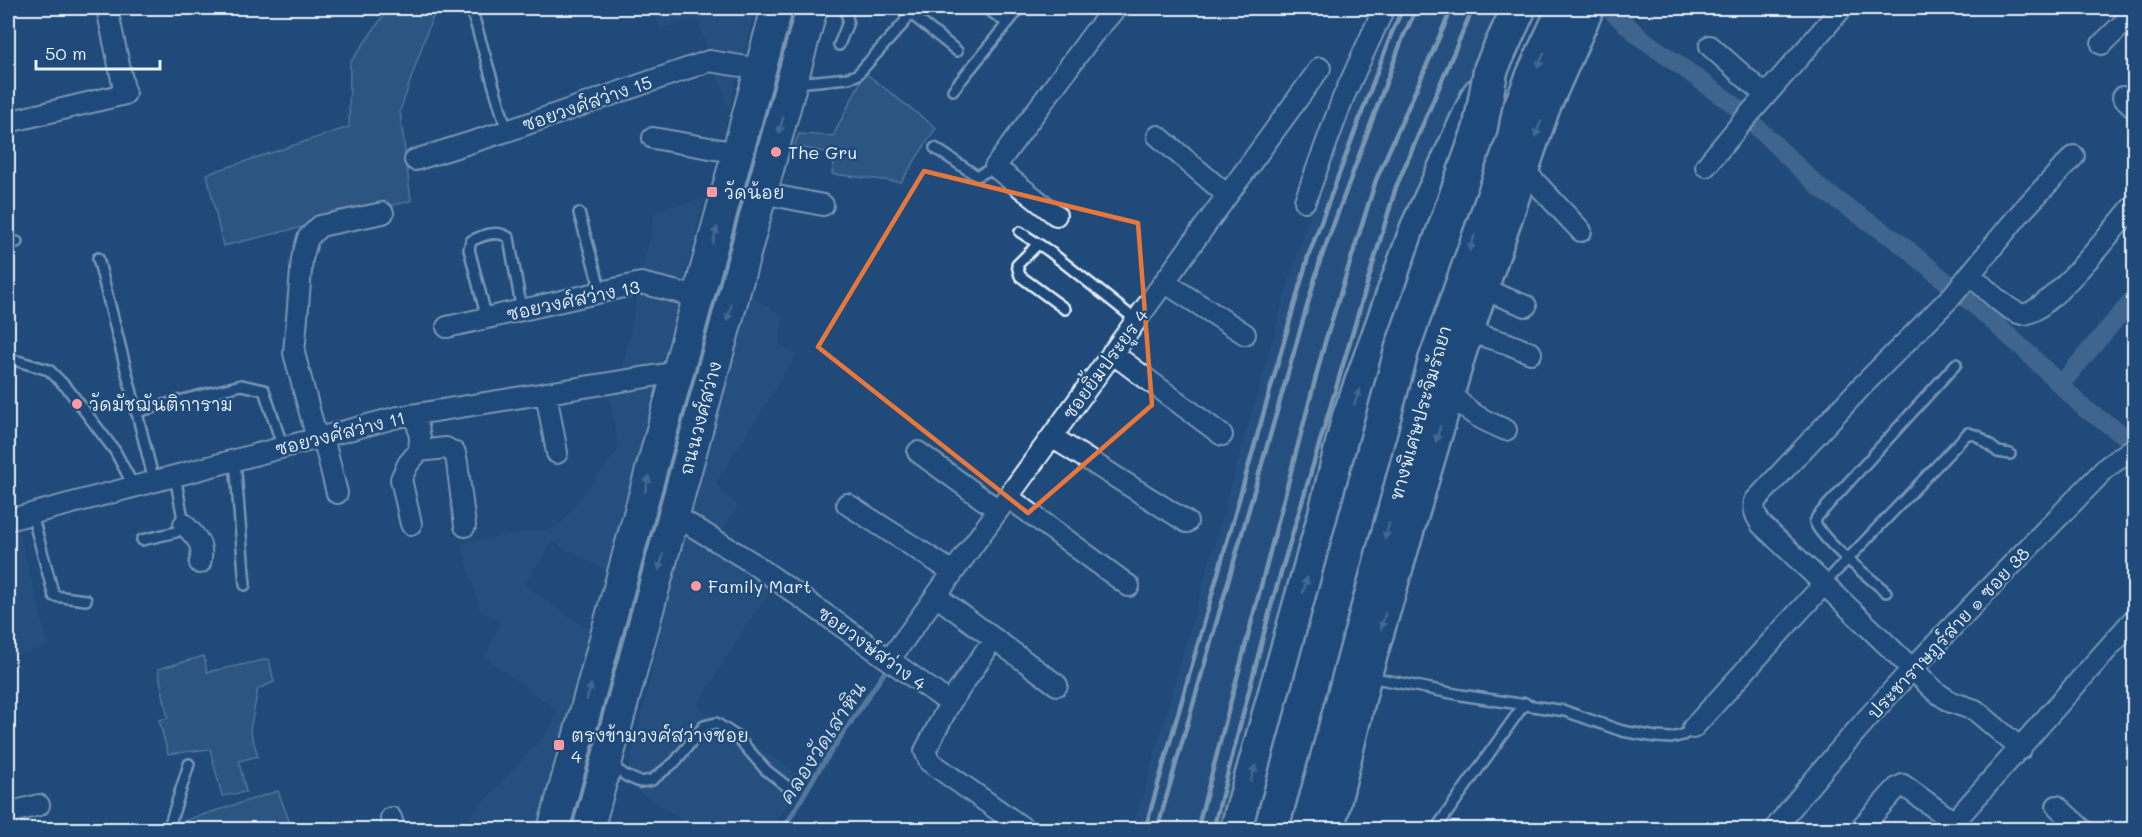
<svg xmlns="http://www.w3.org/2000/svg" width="2142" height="837" font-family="Mali,'Playpen Sans Thai',sans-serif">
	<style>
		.built { fill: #2e5683 }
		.green { fill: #3c628c; stroke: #92aac2; stroke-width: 1.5 }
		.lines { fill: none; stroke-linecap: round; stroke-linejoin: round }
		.stream { stroke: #9ab0c7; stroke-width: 5 }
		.canal { stroke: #6685a7; stroke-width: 18 }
		.service-casing { stroke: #e8f1f8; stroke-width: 14 }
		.minor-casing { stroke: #e8f1f8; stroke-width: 24 }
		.secondary-casing { stroke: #e8f1f8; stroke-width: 32 }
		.primary-casing { stroke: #e8f1f8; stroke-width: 34 }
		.motorway-casing { stroke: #e8f1f8; stroke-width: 38 }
		.service { stroke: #1f4a7a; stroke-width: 9 }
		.minor { stroke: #1f4a7a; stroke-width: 20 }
		.secondary { stroke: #1f4a7a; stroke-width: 27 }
		.primary { stroke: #1f4a7a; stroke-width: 30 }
		.motorway { stroke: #1f4a7a; stroke-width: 33 }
		.rail { stroke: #e8f1f8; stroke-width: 4.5 }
		.motorway-bridge-casing { stroke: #e8f1f8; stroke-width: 38; stroke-linecap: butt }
		.motorway-bridge { stroke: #1f4a7a; stroke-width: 33 }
		.oneway { fill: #6f8dac }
		.marked { fill: none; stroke: #e8773b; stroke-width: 4.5; stroke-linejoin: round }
		.poi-dot { fill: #ff9aa2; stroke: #1f4a7a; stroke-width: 2 }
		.labels { text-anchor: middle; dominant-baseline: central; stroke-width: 4.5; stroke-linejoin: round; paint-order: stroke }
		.street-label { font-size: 18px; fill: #e8f1f8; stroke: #1f4a7a }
		.poi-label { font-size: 18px; fill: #e8f1f8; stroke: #1f4a7a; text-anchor: start }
		.water-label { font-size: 20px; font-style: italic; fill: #d4e1ec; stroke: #1f4a7a }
	</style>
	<rect width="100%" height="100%" fill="#1f4a7a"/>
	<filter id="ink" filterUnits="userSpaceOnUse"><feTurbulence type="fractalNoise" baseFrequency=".0167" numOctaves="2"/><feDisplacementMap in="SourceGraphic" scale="12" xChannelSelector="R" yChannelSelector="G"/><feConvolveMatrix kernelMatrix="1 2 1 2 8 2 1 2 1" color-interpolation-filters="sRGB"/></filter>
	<g filter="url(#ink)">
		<path class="built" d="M652 8H755L729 108 697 18 661 29Z
			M1391 8H1500L1460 96 1362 359 1234 829 1133 830 1295 260 1348 102Z
			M705 198 607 571 553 542 524 584 592 633 538 829 457 830 547 733 559 712 485 657 501 622 480 611 461 543 558 527 618 450 609 392 623 366 655 211Z
			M748 294 783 316 779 344 797 355 715 484 738 507 718 535 783 577 750 619 697 706 805 779 771 830 696 829 625 783 696 486Z
			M17 525 49 647 8 656V528Z"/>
		<path class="green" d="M389 8H437L428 29 400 111 411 201 223 246 207 174 349 127 350 63Z
			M790 8H801L578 829 567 830Z
			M865 73 936 128 901 182 832 174 836 154 794 146 799 134 833 136Z
			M204 656 207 672 269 659 274 682 258 689 250 730 258 756 239 761 246 792 222 796 210 749 168 754 159 720 168 718 158 669Z
			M278 791 292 829H182L180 822Z"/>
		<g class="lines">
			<path class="stream" d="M783 830 816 774 886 670"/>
			<path class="canal" d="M1608 8 1640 37 1733 104 1821 189 1900 243 1973 304 2028 353 2085 409 2134 442
				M2060 385 2134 298"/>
			<defs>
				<path id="service" d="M471 8 507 131
					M913 8 916 18 957 51
					M986 8 1007 23
					M839 45 848 22 846 8
					M797 83 848 78 857 75 903 24 912 10
					M953 90 1020 8
					M935 148 977 176 995 167
					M579 213 601 291
					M1020 232 1049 251 1136 320
					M8 243 17 242
					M1038 244 1017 265 1020 276 1065 309
					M98 258 154 481
					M487 319 469 249 471 241C483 235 498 229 509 238L522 311
					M8 360H14L49 370 68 389 115 451 134 487
					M136 412 241 385 264 390 283 448
					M235 460 245 585
					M32 514 54 596 86 600
					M142 540 176 532 184 524 175 476
					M1824 584 1968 433 1978 436 1998 452 2010 454
					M1886 592C1869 577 1822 541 1815 522L1817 517 1956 364
					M1370 677 1461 695 1565 711 1622 731 1656 737 1671 738 1683 735 1693 728
					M610 764 626 776 640 782 652 780 675 762 704 726 716 723 736 736 766 770 789 788
					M168 830 189 764
					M1435 830 1525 703"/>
				<path id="minor" d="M2102 44 2134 13
					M1710 46 1765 95
					M2123 97 2134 107
					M8 122 125 94 107 8
					M1158 136 1227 195
					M653 138 738 153
					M415 160 507 131 709 61 760 69
					M1706 166 1738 127 1842 8
					M1523 169 1581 231
					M762 193 823 205
					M1305 201 1343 98 1384 8
					M1056 215 995 167 1093 34 1116 8
					M1970 274C1982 285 2006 311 2022 314 2044 318 2118 224 2134 205
					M1164 282 1245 334
					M1482 289 1526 306
					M447 327 641 283 698 297
					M1469 332 1506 343 1531 353
					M1112 353 1222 435
					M546 393 557 453
					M1450 393C1470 414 1480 419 1506 430
					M323 437 337 493
					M1052 437 1187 522
					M317 439 294 353 302 259 308 238 320 226 383 213
					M419 451 446 448 455 453 457 462 465 526
					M918 452 998 510
					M1008 497 1129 586
					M847 504 953 572
					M674 515 751 562 950 703
					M8 520 398 417 678 372
					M184 524C196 538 205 543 200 563
					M411 524 401 479 408 464 419 451 420 438 416 415
					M1824 584 1936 692 1951 702 1975 710 2021 749
					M936 596 1057 685
					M985 652 950 703 925 751 930 762 1026 830
					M890 659 1320 68
					M1693 728 1824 584 1761 524C1756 516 1753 510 1755 501L1861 387 1953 295 2022 211 2074 156
					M2057 806 2083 830
					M8 813 39 805
					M391 818 395 830
					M1774 830C1875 700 1993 585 2107 467L2134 448
					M1859 830 1897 788 1903 785 1954 822
					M1947 830 2134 619"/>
				<path id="secondary" d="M1330 830 1367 676 1462 353 1545 110 1590 8"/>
				<path id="primary" d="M553 830 777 8
					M588 830 812 8"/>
				<path id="motorway" d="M1237 830 1325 516 1349 418 1417 229 1479 95
					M1305 830 1433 364 1496 168 1535 72 1565 8"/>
			</defs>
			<use href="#service" class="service-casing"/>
			<use href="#minor" class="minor-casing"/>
			<use href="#secondary" class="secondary-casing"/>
			<use href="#primary" class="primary-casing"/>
			<use href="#motorway" class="motorway-casing"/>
			<use href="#service" class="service"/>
			<use href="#minor" class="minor"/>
			<use href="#secondary" class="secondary"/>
			<use href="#primary" class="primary"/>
			<use href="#motorway" class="motorway"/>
			<path class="rail" d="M1145 830 1308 257 1392 32 1403 8
				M1157 830 1320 261 1403 37 1417 8
				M1197 830 1325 342 1376 180 1452 8
				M1213 830 1271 606 1396 187 1473 8"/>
			<defs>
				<path id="motorway-bridge" d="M1271 830 1402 349 1480 129 1491 69 1519 8"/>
			</defs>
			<use href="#motorway-bridge" class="motorway-bridge-casing"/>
			<use href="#motorway-bridge" class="motorway-bridge"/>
		</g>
		<defs><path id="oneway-solid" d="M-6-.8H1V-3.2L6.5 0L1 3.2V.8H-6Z" transform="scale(1.5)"/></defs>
		<g class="oneway">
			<use href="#oneway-solid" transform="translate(1541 60) rotate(115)"/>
			<use href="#oneway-solid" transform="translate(781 125) rotate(105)"/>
			<use href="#oneway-solid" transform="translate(1538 129) rotate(111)"/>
			<use href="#oneway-solid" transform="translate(715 235) rotate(-75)"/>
			<use href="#oneway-solid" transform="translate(1472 243) rotate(108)"/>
			<use href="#oneway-solid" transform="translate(729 313) rotate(105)"/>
			<use href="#oneway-solid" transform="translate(1357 397) rotate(-70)"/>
			<use href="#oneway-solid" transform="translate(1438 434) rotate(106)"/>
			<use href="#oneway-solid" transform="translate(647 484) rotate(-75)"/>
			<use href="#oneway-solid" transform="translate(1387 531) rotate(105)"/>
			<use href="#oneway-solid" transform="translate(661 562) rotate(105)"/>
			<use href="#oneway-solid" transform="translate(1305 585) rotate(-74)"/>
			<use href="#oneway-solid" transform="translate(1383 621) rotate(106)"/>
			<use href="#oneway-solid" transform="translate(589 692) rotate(-75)"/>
			<use href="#oneway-solid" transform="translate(1253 773) rotate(-74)"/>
		</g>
	</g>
	<path d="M0 0H2142V837H0ZM924 171 1138 223 1152 405 1028 513 818 347Z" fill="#1f4a7a" fill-opacity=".55" fill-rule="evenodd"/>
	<path class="marked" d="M924 171 1138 223 1152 405 1028 513 818 347Z"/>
	<g class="poi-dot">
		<circle cx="776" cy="152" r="6"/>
		<rect x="706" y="186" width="12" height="12" rx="3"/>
		<circle cx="77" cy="404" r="6"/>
		<circle cx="696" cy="586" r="6"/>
		<rect x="553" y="739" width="12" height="12" rx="3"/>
	</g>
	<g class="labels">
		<g class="street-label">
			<text transform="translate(587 103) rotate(-19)">ซอยวงศ์สว่าง 15</text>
			<text transform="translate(573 300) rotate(-12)">ซอยวงศ์สว่าง 13</text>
			<text transform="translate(1105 364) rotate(-54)">ซอยยิ้มประยูร 4</text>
			<text transform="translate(1420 413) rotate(-74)">ทางพิเศษประจิมรัถยา</text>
			<text transform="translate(700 418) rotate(-75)">ถนนวงศ์สว่าง</text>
			<text transform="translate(340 433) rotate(-14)">ซอยวงศ์สว่าง 11</text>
			<text transform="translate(1948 633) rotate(-47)">ประชาราษฎร์สาย ๑ ซอย 38</text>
			<text transform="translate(872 648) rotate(36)">ซอยวงษ์สว่าง 4</text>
		</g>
		<g class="poi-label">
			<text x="788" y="152">The Gru</text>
			<text x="724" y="192">วัดน้อย</text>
			<text x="89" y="404">วัดมัชฌันติการาม</text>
			<text x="708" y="586">Family Mart</text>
			<text x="571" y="735">ตรงข้ามวงศ์สว่างซอย<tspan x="571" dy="21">4</tspan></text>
		</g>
		<g class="water-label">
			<text transform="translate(822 742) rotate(-57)">คลองวัดเสาหิน</text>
		</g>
	</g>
	<rect width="2142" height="837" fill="none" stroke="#1f4a7a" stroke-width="30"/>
	<rect x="15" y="15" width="2112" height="807" fill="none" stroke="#e8f1f8" stroke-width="2" filter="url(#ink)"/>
	<path d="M36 60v9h124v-9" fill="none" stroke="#e8f1f8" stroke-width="3"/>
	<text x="45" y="60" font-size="18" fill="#e8f1f8" stroke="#1f4a7a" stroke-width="4.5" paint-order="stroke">50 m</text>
</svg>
